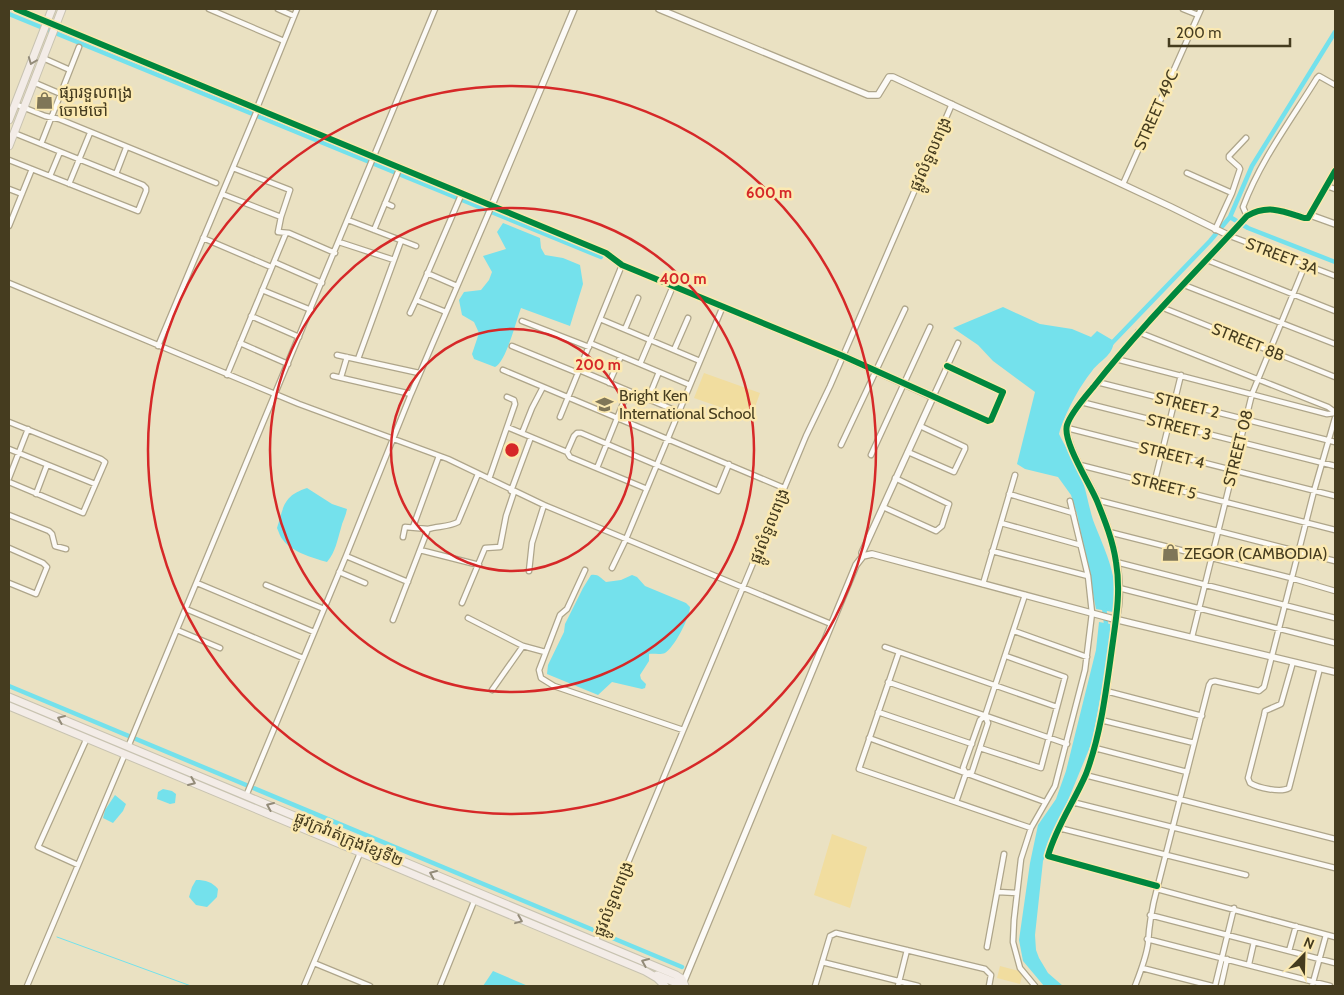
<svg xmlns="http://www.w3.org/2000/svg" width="1344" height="995" font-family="Cabin,'Noto Sans Khmer',sans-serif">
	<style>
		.green { fill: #f1dd9f }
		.water { fill: #74e1ec }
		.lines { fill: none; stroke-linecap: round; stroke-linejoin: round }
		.stream { stroke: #74e1ec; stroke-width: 1 }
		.canal { stroke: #74e1ec; stroke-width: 4.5 }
		.minor-casing { stroke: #aea58a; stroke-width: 7 }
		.tertiary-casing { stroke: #aea58a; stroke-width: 8 }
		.primary-casing { stroke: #c8c3b1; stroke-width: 9 }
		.minor { stroke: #fcfaf6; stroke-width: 4.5 }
		.tertiary { stroke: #fcfaf6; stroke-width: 5.5 }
		.primary { stroke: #f3ece7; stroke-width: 7 }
		.cycleway-casing { stroke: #fbe9b1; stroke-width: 9 }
		.cycleway { stroke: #00873e; stroke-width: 6 }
		.oneway { stroke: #938b79 }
		.ring { fill: none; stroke: #d62828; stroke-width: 2.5 }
		.labels { text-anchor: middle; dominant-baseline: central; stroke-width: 5; stroke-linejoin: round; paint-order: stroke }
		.poi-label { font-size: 16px; fill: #453c1f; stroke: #fbe9b1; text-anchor: start }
		.street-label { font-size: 16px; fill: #453c1f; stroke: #fbe9b1 }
		.centre { fill: #d62828; stroke: #fbe9b1; stroke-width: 2.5 }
		.ring-label { font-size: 15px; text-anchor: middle; font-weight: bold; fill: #d62828; stroke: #fbe9b1; stroke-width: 5; stroke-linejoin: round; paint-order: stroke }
	</style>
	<rect width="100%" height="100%" fill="#eae1c2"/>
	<path class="green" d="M704 373 760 393 751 418 694 398Z
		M832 834 867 847 850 908 814 895Z
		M1000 966 1023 972 1020 984 997 978Z"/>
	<path class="water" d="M503 223 540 238 541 248 545 255 563 258 580 265 583 284 570 326 521 308C516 321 506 362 495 367L474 359 472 354 479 333 474 322 462 315 459 300 464 292 481 290 489 280 492 272 483 256 506 249 497 232Z
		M1003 307 1040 324 1072 329 1091 337 1097 331 1114 341C1112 357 1101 359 1092 371 1079 387 1064 415 1059 434 1065 447 1074 459 1079 472 1086 487 1088 504 1093 520 1104 549 1121 580 1113 612L1096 609 1077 514 1071 495 1058 477 1025 469 1017 464 1035 392 993 361 978 345 953 328Z
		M307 488 332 504 347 509C346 516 342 522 341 528 337 541 336 551 327 562 313 558 292 552 283 540 280 537 279 532 277 528 284 506 283 496 307 488Z
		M591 575C599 574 600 578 606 582L621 580 632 575 637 577 645 586 686 603 690 607C690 617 674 648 665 653 660 655 653 653 649 654V661L640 675 641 679 646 684 645 688 642 689 612 682 598 695 547 674 548 665 564 632 565 624 583 588Z
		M1099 622 1110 624V646L1092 742 1043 861 1035 935 1036 950 1039 958 1048 973 1063 986H1044L1023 961 1019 940 1030 863 1038 825 1056 799 1066 771 1096 650Z
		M163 789 172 791 176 794 175 803 170 804 157 799 158 792Z
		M115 795 126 804 123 811 113 823 103 818 105 810Z
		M196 880C206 880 212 882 218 889L217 897 207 907 196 905 189 897 192 887Z
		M493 971 528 986H483Z"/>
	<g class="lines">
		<path class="stream" d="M57 937 191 986"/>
		<path class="canal" d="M9 14 601 257
			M1230 217 1248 228 1335 262
			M1110 345 1210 241 1230 217 1252 166 1335 32
			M1104 607 1106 623 1105 629
			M9 686 682 967"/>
		<defs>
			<path id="minor" d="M16 9 47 22
				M209 9 284 41
				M278 9 294 16
				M1183 9 1198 15
				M43 58 70 70
				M33 82 61 94
				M15 104 45 116 59 119 216 183
				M257 108 297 9
				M41 144 79 47
				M9 160 138 211 146 191V188L143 185 14 133
				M233 168 290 190 281 217 278 232 289 233 335 253
				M1187 173 1232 193 1215 230
				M116 174 126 148
				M50 176 60 152
				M69 184 90 133
				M1123 184 1201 9
				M1327 186 1335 189
				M9 189 22 194
				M1232 193 1240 169 1239 167 1229 158V156L1246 138
				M222 194 281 217
				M385 203 392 206
				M1247 216 1243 207C1260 161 1291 120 1317 78L1319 76 1335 85
				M348 220 416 246
				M9 226 32 169
				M374 230 400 167
				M1230 236 1335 276
				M203 238 271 267
				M339 242 394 260
				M1207 260 1335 311
				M274 262 322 283
				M427 273 457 286
				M9 283 299 404 448 459 544 505 831 624
				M1184 285 1335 344
				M262 290 311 310
				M1161 307 1335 377
				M446 312 416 300 462 193
				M410 313 416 300
				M251 316 299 337
				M600 319 700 361
				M522 321 589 347
				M625 329 638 298
				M1138 332 1328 407 1335 412
				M240 343 288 364
				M590 343 690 385
				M158 346 258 108
				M512 346 578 373
				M674 350 688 318
				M337 355 419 373
				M358 359 401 241
				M1116 359 1327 414 1335 413
				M640 364 673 286
				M947 366 1003 392 991 420 988 421 933 397 958 343
				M503 370 784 488
				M579 370 679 412
				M227 375 286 233
				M333 376 411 394
				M341 377 347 357
				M1097 382 1335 442
				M609 383 621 356
				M648 399 659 372
				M1081 402 1335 466
				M560 417 622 265
				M9 422 101 459 105 462 83 513 9 482
				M507 427 567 452 570 457 647 489
				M1067 428 1335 496
				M522 433 532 408 543 387
				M841 445 905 309
				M9 449 95 484
				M567 452 574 436 577 433H581L718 491 729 464
				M908 452 954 472 965 449V447L920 426
				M871 455 930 327
				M1080 465 1335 530
				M597 468 628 391
				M9 478 28 429
				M489 479 515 404 514 400 507 397
				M1154 484 1181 375
				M511 491 531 437
				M36 494 47 465
				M1009 494 1073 513
				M1097 500 1335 561
				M883 507 936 531 942 526 949 504 895 478
				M9 515 49 531 52 534 55 546 66 549
				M1001 523 1080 545
				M413 527 439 456
				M1109 532 1291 578 1335 591
				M403 537 405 527 428 529
				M9 548 43 563 47 567 36 594 9 583
				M420 550 479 565
				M992 551 1088 576
				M346 556 408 582
				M1116 562 1335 618
				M612 568 626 539 723 306
				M585 570 567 609 560 615 539 670 541 678 554 686 683 730
				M529 571 532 543 544 505
				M339 572 365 583
				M197 583 314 632
				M983 584 1015 475
				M266 585 324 609
				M1119 588 1335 643
				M462 603 485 548 500 547 506 516 514 492
				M186 609 303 658
				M468 618 523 646 545 652
				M1116 619 1106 696 1095 748 1085 775 1059 828 1048 856 1157 886
				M393 620 428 529C438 526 449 527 458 522L478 474
				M177 630 220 648
				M1014 631 1087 657
				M1192 637 1252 394 1305 265
				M885 647 1057 707
				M899 652 859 769 1031 828
				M1293 662 1281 704 1265 711 1264 716 1248 778 1250 783C1258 788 1281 793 1289 788L1320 668
				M888 682 1067 744
				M492 690 523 646
				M1106 691 1202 716
				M878 712 972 744
				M1101 720 1194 743
				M869 738 1045 802
				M128 747 435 9
				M980 748 1041 768 1065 677 1006 656
				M1095 748 1187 772
				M967 773 972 772 988 723 985 716
				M1085 775 1335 839
				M246 796 346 556 411 394 492 205
				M956 802 966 773 963 768 980 720 985 716 1025 595
				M1072 802 1335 868
				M1059 828 1246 875
				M78 865 38 847 87 738
				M1157 889 1335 937
				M998 892 1017 893
				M1150 915 1254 942
				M1147 939 1330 986
				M595 942 806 436 830 386 952 104
				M987 947 1004 854
				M1289 951 1296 926
				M822 962 918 986
				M314 963 370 986
				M1249 964 1254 942 1335 963
				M1142 968 1212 986
				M27 986 125 754
				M304 986 361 851
				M440 986 475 899
				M815 986 830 936 836 933 985 969 991 975 989 986
				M898 986 907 950
				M1035 986 1020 968 1013 942 1014 920 1021 859 1031 828 1055 786 1085 670 1092 613 1088 576 1070 501
				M1135 986C1140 973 1146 958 1148 944 1149 925 1152 907 1157 889L1209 685 1211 682 1215 681 1259 691 1264 687 1314 491 1335 418
				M1215 986 1234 908
				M1221 986 1227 959
				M1312 986 1326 935"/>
			<path id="tertiary" d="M659 9 868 95H878L889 77H893L1171 207 1230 236
				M47 22 606 253 622 265 843 356 933 397 862 553 863 556
				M492 205 574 9
				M1310 215 1335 224
				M1116 619C1126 580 1112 535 1096 498 1089 482 1063 441 1067 425 1070 413 1087 395 1095 385 1142 325 1196 273 1247 216 1267 204 1283 211 1304 218H1308L1335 171
				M684 981 856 565 863 556 872 554 1110 618 1335 672"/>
			<path id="primary" d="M9 120 52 9
				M9 146 62 9
				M9 697 676 975 682 979 685 986
				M9 706 645 971 657 978 665 986
				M657 975 679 984V986"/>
		</defs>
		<use href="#minor" class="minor-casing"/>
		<use href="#tertiary" class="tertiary-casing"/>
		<use href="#primary" class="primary-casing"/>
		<use href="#minor" class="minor"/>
		<use href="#tertiary" class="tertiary"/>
		<use href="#primary" class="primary"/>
		<defs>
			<path id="cycleway" d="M16 9 606 253 622 265 843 356 988 421 991 420 1003 392 947 366
				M1157 886 1048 856C1056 827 1074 802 1086 774 1101 734 1106 691 1112 648 1116 619 1121 592 1116 562 1113 541 1105 521 1097 501 1090 484 1062 441 1067 425 1071 412 1087 395 1095 385 1142 325 1196 272 1247 216 1267 204 1283 211 1304 218H1308L1335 171"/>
		</defs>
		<use href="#cycleway" class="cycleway-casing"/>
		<use href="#cycleway" class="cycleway"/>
	</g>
	<defs><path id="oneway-chevron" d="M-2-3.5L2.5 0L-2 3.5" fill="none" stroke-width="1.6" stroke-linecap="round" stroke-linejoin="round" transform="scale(1.25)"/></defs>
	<g class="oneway">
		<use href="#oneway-chevron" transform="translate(32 61) rotate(111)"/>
		<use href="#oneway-chevron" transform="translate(61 719) rotate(-157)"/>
		<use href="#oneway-chevron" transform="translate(192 782) rotate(23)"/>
		<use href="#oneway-chevron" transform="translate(270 806) rotate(-157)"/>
		<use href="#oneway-chevron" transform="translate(433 874) rotate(-157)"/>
		<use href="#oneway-chevron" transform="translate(519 920) rotate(22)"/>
		<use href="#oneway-chevron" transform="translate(645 962) rotate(-157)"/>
	</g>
	<g class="ring">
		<circle cx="512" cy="450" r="121"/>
		<circle cx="512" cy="450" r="242"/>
		<circle cx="512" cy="450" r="364"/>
	</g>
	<defs>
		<symbol id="shop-bare" viewBox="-9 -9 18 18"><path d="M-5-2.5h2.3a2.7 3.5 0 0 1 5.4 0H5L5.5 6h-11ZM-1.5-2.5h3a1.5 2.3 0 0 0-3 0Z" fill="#7f7658" stroke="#fbe9b1" stroke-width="2.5" paint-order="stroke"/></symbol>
		<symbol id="school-bare" viewBox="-9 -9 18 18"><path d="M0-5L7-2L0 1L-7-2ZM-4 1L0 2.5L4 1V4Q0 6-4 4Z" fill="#7f7658" stroke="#fbe9b1" stroke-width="2.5" paint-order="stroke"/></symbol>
	</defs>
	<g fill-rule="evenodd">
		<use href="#shop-bare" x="32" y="88" width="25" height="25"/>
		<use href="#school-bare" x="592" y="392" width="25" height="25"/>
		<use href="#shop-bare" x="1158" y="540" width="25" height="25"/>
	</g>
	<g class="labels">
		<g class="poi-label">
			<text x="59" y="92">ផ្សារទួលពង្រ<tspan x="59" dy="18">ចោមចៅ</tspan></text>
			<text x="619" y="395">Bright Ken<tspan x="619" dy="18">International School</tspan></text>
			<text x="1184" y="553">ZEGOR (CAMBODIA)</text>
		</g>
		<g class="street-label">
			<text transform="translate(1156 110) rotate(-66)">STREET 49C</text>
			<text transform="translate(930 154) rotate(-66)">ផ្លូវលំទួលពង្រ</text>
			<text transform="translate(1282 256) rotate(21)">STREET 3A</text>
			<text transform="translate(1248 342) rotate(22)">STREET 8B</text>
			<text transform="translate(1187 405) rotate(14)">STREET 2</text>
			<text transform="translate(1179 427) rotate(14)">STREET 3</text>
			<text transform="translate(1238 448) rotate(-76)">STREET 08</text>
			<text transform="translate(1172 455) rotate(14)">STREET 4</text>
			<text transform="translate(1164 486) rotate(14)">STREET 5</text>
			<text transform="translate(769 526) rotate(-68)">ផ្លូវលំទួលពង្រ</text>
			<text transform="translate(349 839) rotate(23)">ផ្លូវក្រវ៉ាត់ក្រុងខ្សែទី២</text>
			<text transform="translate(613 899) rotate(-68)">ផ្លូវលំទួលពង្រ</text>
		</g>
	</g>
	<circle cx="512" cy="450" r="8" class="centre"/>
	<g class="ring-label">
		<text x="769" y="198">600 m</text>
		<text x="683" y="284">400 m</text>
		<text x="598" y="370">200 m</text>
	</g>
	<rect width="1344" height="995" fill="none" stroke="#453c1f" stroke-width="20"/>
	<g transform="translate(1304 955) rotate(23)" stroke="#fbe9b1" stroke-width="4" paint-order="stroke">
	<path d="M0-4L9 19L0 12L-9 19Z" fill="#453c1f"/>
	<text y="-8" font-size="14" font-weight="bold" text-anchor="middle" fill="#453c1f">N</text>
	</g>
	<path d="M1169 38v8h121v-8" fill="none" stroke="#453c1f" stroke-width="2.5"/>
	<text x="1176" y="38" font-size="15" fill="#453c1f" stroke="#fbe9b1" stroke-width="4" paint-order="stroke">200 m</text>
</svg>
